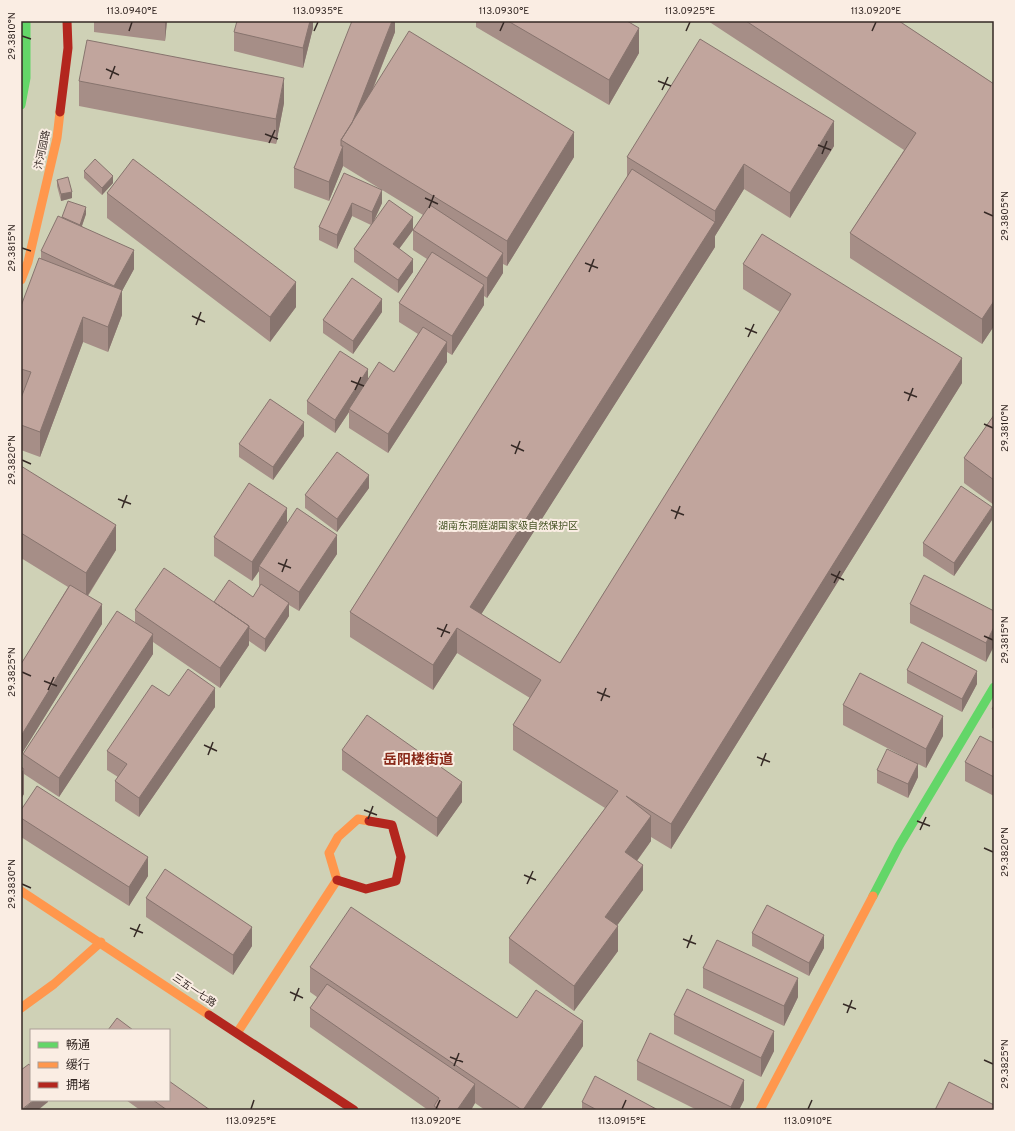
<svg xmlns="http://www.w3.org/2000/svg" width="1015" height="1131" font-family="Overpass,'Noto Sans SC',sans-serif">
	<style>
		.green { fill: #cfd1b6; fill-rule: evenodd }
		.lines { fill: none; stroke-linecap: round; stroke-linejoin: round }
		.fast { stroke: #63d668; stroke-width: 9 }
		.slow { stroke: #ff974d; stroke-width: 9 }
		.jam { stroke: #b3261e; stroke-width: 9 }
		.wall { fill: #a68e87 }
		.shaded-wall { fill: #87746e }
		.building { fill: #c1a59d; stroke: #87746e }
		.ticks { fill: none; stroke: #352925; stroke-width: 1.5 }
		.labels { text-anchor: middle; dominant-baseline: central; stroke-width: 4; stroke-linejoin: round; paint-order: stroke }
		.street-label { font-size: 10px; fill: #352925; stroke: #faede3 }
		.park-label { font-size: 10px; fill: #485527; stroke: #faede3 }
		.district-label { font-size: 14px; font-weight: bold; fill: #892919; stroke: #faede3 }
		.neatline { fill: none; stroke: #352925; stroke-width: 1.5 }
		.ticks-label { font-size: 10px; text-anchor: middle; fill: #352925 }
	</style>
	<rect width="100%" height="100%" fill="#ece4dd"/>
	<path class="green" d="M21 21H994V1110H21ZM31 1030H169V1100H31Z"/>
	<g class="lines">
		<path class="fast" d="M21 105 26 78V21
			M873 896 899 846 994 687"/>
		<path class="slow" d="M21 280 28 262 57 138 60 112
			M21 891 209 1015
			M21 1008 54 984 101 942
			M237 1033 337 880 329 853 338 837 358 819 369 821
			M760 1110 873 896"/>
		<path class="jam" d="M60 112 68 48 67 21
			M337 880 366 889 396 881 401 857 392 825 369 821
			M209 1015 354 1110"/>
	</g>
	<path class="wall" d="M94 21H167L165 41 94 32Z
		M313 21V28L303 68 234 51V32Z
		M395 21V32L373 89 574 157 507 266 503 264V273L487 298 484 296V305L452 355 447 352V362L388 453 349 428V412L335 433 307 414V401L368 379 394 372 418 334 399 322V303L427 259 413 250V230L423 215 343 166 329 201 294 188V168Z
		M476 21H627L639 53 609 105 476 27Z
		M708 21H899L994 84V326L982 344 850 258V233L904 150Z
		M79 81 284 103 276 144 79 106Z
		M834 146 790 218 744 189 715 236V247L481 614 560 663 780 312 743 289V264L962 383 671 849 651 837V841L637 861 643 890 617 925 618 951 574 1011 509 963V938L605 808 513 750V725L530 698 457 653 433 690 350 637V612L627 177V157Z
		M84 171 113 183 102 195 84 178Z
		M344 173 382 203 374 221 413 230 399 249 413 272 398 293 354 262V249L371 225 352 216 337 249 319 240V227Z
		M57 180 72 198 61 201 57 186Z
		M107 193 296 307 270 342 107 218Z
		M86 214 82 226 134 269 122 291V315L108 352 83 342 40 457 21 450V398L23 394H21V306L41 259V251L62 217Z
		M382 312 353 354 323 333V320Z
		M994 415V505L964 483V458Z
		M304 436 273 480 239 457V444Z
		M21 466 116 550 88 596 102 624 21 755V664L68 587 21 558Z
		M369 488 337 532 305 508V495Z
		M992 520 954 576 923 556V543Z
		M287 523 337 554 299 611 289 605V616L265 652 249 641V645L220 688 153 642V654L59 797 24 774V794L21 799V767L23 768V754L135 623V610L214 602 253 597 260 586H259V571L252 581 214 556V537Z
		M910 604 994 611 986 662 910 623Z
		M907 670 977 684 962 712 907 683Z
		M169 696 215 707 139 817 115 801V781L118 777 107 770V751Z
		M843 705 943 736 926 768 918 764V777L908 798 877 783V770L914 762 843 725Z
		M994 705V729L992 728V709Z
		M994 743V796L965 781V762Z
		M342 750 462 802 437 837 342 770Z
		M21 810 148 876 129 906 21 837Z
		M146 898 252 946 233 975 146 917Z
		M752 933 824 948 809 976 752 946Z
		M310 967 517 1018 583 1046 540 1110H485L475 1103 471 1110H428L310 1027V1008L317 997 310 992Z
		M703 968 798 997 784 1026 703 988Z
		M674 1015 774 1051 761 1077 674 1034Z
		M637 1061 744 1100 739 1110H697L637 1080Z
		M126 1100H169L210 1110H140Z
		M582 1102 658 1110H582Z"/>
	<path class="shaded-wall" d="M165 21H167L165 41Z
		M310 21H313V28L303 68V48Z
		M392 21H395V32L350 146 344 142Z
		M639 28V53L609 105V80Z
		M284 78V103L276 144V119Z
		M834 121V146L790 218V193Z
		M574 132V157L507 266V241Z
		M343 146V166L329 201V182Z
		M744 164V189L715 236V247L470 632V607L715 222V211Z
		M113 176V183L102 195V188Z
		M382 190V203L372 225V212Z
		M72 192V198L61 201V194Z
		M352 203V216L337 249V235Z
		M86 207V214L79 234V228Z
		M413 217V230L393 257V244Z
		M134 250V269L122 291V315L108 352V327L114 305V286Z
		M503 253V273L487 298V278Z
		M413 259V272L398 293V280Z
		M296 282V307L270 342V317Z
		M484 285V305L452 355V336Z
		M382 299V312L353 354V341Z
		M994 301V326L982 344V319Z
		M83 317V342L40 457V432Z
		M447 342V362L388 453V434Z
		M962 358V383L671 849V824Z
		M368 369V382L349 409V412L335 433V420Z
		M304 422V436L273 480V467Z
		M369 475V488L337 532V519Z
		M992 507V520L954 576V563Z
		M287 508V528L259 566V571L252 581V562Z
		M116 525V550L86 598V573Z
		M337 535V554L299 611V592Z
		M289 603V616L265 652V639Z
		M102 604V624L21 755V736Z
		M249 626V645L220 688V668Z
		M994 627V646L986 662V643Z
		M457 628V653L433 690V665Z
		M153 634V654L59 797V778Z
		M977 671V684L962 712V699Z
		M215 688V707L139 817V798Z
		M943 716V736L926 768V749Z
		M918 764V777L908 798V784Z
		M24 769V794L21 799V774Z
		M462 782V802L437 837V818Z
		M651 816V841L625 877V852Z
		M148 857V876L129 906V887Z
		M643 865V890L605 942V917Z
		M618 926V951L574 1011V986Z
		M252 927V946L233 975V955Z
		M824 935V948L809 976V963Z
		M798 978V997L784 1026V1006Z
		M583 1021V1046L540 1110H523Z
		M774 1031V1051L761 1077V1058Z
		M744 1080V1100L739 1110H731V1107Z
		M475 1084V1103L471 1110H457Z
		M34 1100H48V1102L38 1110H22Z"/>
	<path class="building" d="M156 21H165V22Z
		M237 21H310L303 48 234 32Z
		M352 21H392L352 123 341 140V146H343L329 182 294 168Z
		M508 21H627L639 28 609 80Z
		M746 21H899L994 84V301L982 319 850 233 916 133Z
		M409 31 574 132 507 241 341 140Z
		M700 39 834 121 790 193 744 164 715 211 627 157Z
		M87 40 284 78 276 119 79 81Z
		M95 159 113 176 102 188 84 171Z
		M133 159 296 282 270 317 107 193Z
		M632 169 715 222 470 607 560 663 791 294 743 264 762 234 962 358 671 824 626 796 651 816 625 852 643 865 605 917 618 926 574 986 509 938 618 791 513 725 541 680 457 628 433 665 350 612Z
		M344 173 382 190 372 212 352 203 337 235 319 227Z
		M68 177 72 192 61 194 57 180Z
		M389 200 413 217 393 244 413 259 398 280 354 249Z
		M68 201 86 207 80 225 62 217Z
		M430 205 503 253 487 278 413 230Z
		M58 216 134 250 114 286 41 251Z
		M432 252 484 285 452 336 399 303Z
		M39 258 122 290 108 327 83 317 40 432 21 425V398L31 372 21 369V306Z
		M352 278 382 299 353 341 323 320Z
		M423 327 447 342 388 434 349 409 379 362 394 372Z
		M340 351 368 369 335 420 307 401Z
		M270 399 304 422 273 467 239 444Z
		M994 415V480L964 458Z
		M337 452 369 475 337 519 305 495Z
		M21 466 116 525 86 573 21 533Z
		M249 483 287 508 252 562 214 537Z
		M961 486 992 507 954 563 923 543Z
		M297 508 337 535 299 592 259 566Z
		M164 568 249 626 220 668 135 610Z
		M924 575 994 611V627L986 643 910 604Z
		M229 580 253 597 261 584 289 603 265 639 249 628V626L214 602Z
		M70 585 102 604 21 736V664Z
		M117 611 153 634 59 778 23 754Z
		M922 642 977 671 962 699 907 670Z
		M188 669 215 688 139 798 115 781 127 764 107 751 152 685 169 696Z
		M860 673 943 716 926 749 843 705Z
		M994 705V710L992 709Z
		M367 715 462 782 437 818 342 750Z
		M980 736 994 743V777L965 762Z
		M887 749 918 764 908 784 877 770Z
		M21 767 24 769 21 774Z
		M37 786 148 857 129 887 21 818V810Z
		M165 869 252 927 233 955 146 898Z
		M767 905 824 935 809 963 752 933Z
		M351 907 517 1018 536 990 583 1021 523 1110H522L310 967Z
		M717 940 798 978 784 1006 703 968Z
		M327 984 475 1084 457 1110H440L434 1106 439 1098 310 1008Z
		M687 989 774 1031 761 1058 674 1015Z
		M117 1018 133 1030H108Z
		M650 1033 744 1080 731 1107 637 1061Z
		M29 1064 31 1067V1100H34L21 1110V1070Z
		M595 1076 658 1110H597L582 1102Z
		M169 1081 210 1110H167L153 1100H169Z
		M949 1082 994 1105V1110H935Z"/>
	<path class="ticks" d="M129 31 132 22M314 31 318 22M500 31 504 22M686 31 690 22M872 31 876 22M22 36 31 39M106 69 119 75M110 79 115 66M658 81 671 86M662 90 668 77M265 134 278 139M269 143 275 130M818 145 831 150M822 154 827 141M425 198 438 204M429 208 434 195M984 212 993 216M22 248 31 251M585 263 598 268M589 272 594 259M192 316 205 322M196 325 201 312M745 328 757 333M748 337 754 324M351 381 364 386M355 390 361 377M904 392 917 397M908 401 913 388M984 424 993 428M511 445 524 451M515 454 520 441M22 460 31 464M118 499 131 504M122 508 127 495M671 510 684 515M675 519 680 506M278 563 291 568M282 572 287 559M831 574 844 580M834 583 840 571M437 628 450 633M984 636 993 640M441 637 447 624M22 672 31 676M44 681 57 686M48 690 54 677M597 692 610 697M601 701 606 688M204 745 217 751M208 755 213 742M757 757 770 762M761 766 766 753M364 810 377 815M368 819 373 806M917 821 930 826M920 830 926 817M984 848 993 852M524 875 536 880M22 884 31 888M527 884 533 871M130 928 143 933M134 937 140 924M683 939 696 944M687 948 692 935M290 992 303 998M294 1001 299 988M843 1004 856 1009M847 1013 852 1000M450 1057 463 1062M984 1060 993 1064M454 1066 459 1053M251 1109 254 1100M436 1109 440 1100M622 1109 626 1100M808 1109 812 1100"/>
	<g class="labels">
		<g class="street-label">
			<text transform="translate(43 150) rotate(-78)">汴河园路</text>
			<text transform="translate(194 991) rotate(34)">三五一七路</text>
		</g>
		<g class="park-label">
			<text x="508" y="526">湖南东洞庭湖国家级自然保护区</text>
		</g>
		<g class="district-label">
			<text x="418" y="760">岳阳楼街道</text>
		</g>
	</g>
	<rect width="1015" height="1131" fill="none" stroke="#faede3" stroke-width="44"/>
	<rect x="30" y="1029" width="140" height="72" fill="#faede3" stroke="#ab9f97"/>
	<rect x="38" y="1042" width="20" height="6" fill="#63d668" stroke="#ab9f97"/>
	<text x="66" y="1049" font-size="12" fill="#352925">畅通</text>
	<rect x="38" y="1062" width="20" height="6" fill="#ff974d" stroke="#ab9f97"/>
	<text x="66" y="1069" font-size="12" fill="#352925">缓行</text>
	<rect x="38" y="1082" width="20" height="6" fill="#b3261e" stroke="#ab9f97"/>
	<text x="66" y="1089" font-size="12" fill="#352925">拥堵</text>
	<rect x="22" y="22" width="971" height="1087" class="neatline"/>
	<g class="ticks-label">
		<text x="132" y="14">113.0940°E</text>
		<text x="318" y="14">113.0935°E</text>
		<text x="504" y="14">113.0930°E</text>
		<text x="690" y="14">113.0925°E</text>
		<text x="876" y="14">113.0920°E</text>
		<text transform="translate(11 36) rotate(-90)" y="4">29.3810°N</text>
		<text transform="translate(1004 216) rotate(-90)" y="4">29.3805°N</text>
		<text transform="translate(11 248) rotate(-90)" y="4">29.3815°N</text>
		<text transform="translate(1004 428) rotate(-90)" y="4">29.3810°N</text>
		<text transform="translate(11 460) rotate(-90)" y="4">29.3820°N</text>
		<text transform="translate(1004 640) rotate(-90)" y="4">29.3815°N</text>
		<text transform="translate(11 672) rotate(-90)" y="4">29.3825°N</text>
		<text transform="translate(1004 852) rotate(-90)" y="4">29.3820°N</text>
		<text transform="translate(11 884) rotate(-90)" y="4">29.3830°N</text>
		<text transform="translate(1004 1064) rotate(-90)" y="4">29.3825°N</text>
		<text x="251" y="1124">113.0925°E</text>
		<text x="436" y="1124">113.0920°E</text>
		<text x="622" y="1124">113.0915°E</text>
		<text x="808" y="1124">113.0910°E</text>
	</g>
</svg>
